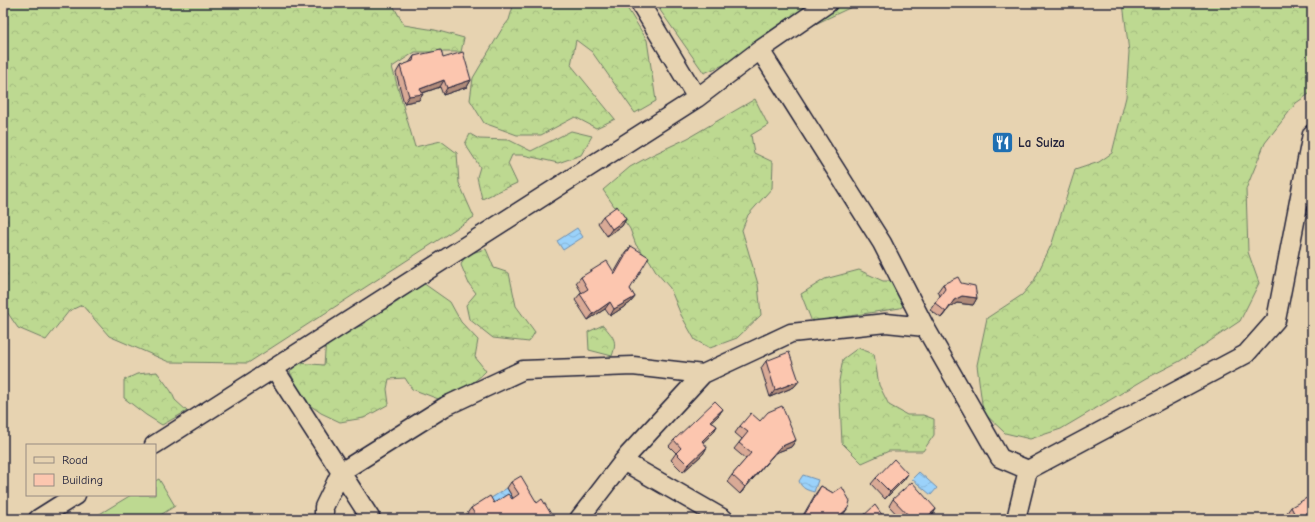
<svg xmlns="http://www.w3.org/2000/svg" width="1315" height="522" font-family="'Comic Neue',sans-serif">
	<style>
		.forest { fill: url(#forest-crowns); stroke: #707e66 }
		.park { fill: #bdd991; stroke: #707e66 }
		.water { fill: url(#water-waves); stroke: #6b8cae }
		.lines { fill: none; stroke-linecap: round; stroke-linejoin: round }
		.street-casing { stroke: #22223b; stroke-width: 21 }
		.street { stroke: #e7d3b1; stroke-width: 18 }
		.wall { fill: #d9aa96; stroke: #22223b }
		.shaded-wall { fill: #b08b7a; stroke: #22223b }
		.building { fill: #fcc6af; stroke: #22223b }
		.labels { text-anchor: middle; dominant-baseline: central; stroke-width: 4; stroke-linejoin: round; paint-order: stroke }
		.poi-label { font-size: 13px; font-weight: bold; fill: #22223b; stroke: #e7d3b1; text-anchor: start }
	</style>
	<defs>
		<pattern id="forest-crowns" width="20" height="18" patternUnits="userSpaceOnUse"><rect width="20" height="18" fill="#bdd991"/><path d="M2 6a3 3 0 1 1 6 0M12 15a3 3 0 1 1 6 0" fill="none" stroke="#a2ba7e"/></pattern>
		<pattern id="water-waves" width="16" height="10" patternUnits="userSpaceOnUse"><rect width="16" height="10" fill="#9bd2fa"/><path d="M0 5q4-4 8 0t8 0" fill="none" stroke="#85b4d7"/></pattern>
	</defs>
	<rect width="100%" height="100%" fill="#e7d3b1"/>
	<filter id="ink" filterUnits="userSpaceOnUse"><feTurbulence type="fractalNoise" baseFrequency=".025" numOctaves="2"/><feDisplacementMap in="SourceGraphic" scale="8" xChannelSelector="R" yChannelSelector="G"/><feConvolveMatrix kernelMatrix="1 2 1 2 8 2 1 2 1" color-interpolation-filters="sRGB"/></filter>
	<g filter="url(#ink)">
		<path class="forest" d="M3 3H394V7L404 25 435 30 464 38 461 52H415L392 67 415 147 441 141 457 153 459 183 474 217 248 363 169 362 109 336 82 305 69 311 46 340 18 328 3 306Z
			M514 3H624L647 40 656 101 635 113 592 52 576 40 571 65 615 119 596 128 575 117 541 135H517L484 123 470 100 473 78 502 29 509 20Z
			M655 3H860L760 50 704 73Z
			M1123 3H1309L1312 12V92L1296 103 1265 143 1246 189 1248 252 1259 283 1240 321 1180 361 1147 378 1061 429 1030 439 1005 433 983 412 977 365 987 318 1022 295 1034 281 1052 243 1075 170 1099 162 1112 153 1126 97 1129 52Z
			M755 99 768 125 751 135 754 153 773 162 772 188 748 215 742 230 758 284 761 315 737 338 710 348 695 340 681 315 670 288 657 273 650 261 636 245 630 229 603 190 630 167 652 155 688 138Z
			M571 131 592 136 581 155 558 163 523 155H512L508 164 517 183 482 199 477 177 480 167 465 144 470 134 479 139 509 140 531 151Z
			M486 249 494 268 509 273 516 306 535 332 529 342 493 338 469 319 466 305 476 293 469 284 461 265C464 253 476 252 486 249Z
			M859 270 883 281H904L907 304 900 308 812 322 801 294 825 279Z
			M423 283 450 302 461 322 478 340 475 357 486 371C474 384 457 392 441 400L412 389 405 378 389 379 387 389 389 404 364 418 340 422 321 413 304 401 290 372 298 363 324 365 326 339 363 325 377 312 393 305Z
			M603 325C613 337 618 340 612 356L589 350 588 332Z
			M858 348 874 354 879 385 889 405 907 415H923L934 419V435L923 451H889L862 463 842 443 839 381 843 359Z
			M157 372 171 391 175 400 187 411 162 425 146 415 124 398V380L137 374Z"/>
		<path class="park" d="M159 479 175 506 154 519H100L98 515 131 495H155V481Z"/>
		<path class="water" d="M577 228 583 237 563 250 557 241Z
			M919 472 937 488 931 495 912 479Z
			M803 475 818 480 814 492C807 490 802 489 799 481Z
			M507 488 514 501 490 509 485 502Z"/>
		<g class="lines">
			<defs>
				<path id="street" d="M640 3 697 98
					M760 50 882 243 925 327
					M274 368 371 519
					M154 445 697 98 760 50 828 3
					M623 461 724 519
					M38 519 76 495
					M324 519V507L341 472 446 406 523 370 633 366 703 374
					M579 519 629 454 703 374 791 333 886 323 925 327 1000 458 1028 470 1246 354 1276 320 1312 134
					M1016 519 1028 470"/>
			</defs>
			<use href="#street" class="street-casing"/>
			<use href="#street" class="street"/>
		</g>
		<path class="wall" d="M414 56 443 58 471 80 467 87 443 95 440 87 423 93V94L419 100 404 103 396 73 400 66 409 63Z
			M603 216 626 219 622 226 607 236 598 223Z
			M631 246 630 289 635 297 630 303 610 316 605 309 588 320 575 300 580 294 582 293 576 283 581 277 614 273 626 252Z
			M961 283 977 298 973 305 957 303 950 307 941 318 930 310 940 296 938 291 943 284Z
			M766 361 799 381 794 387 770 397 761 368Z
			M723 409 718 416 711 422 717 426 713 433 703 442 707 447 703 454 683 472 671 460 676 453 669 446 674 440Z
			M760 421 796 440 791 447 775 453 740 494 727 482 732 475 746 459 734 449 742 439 735 433 740 426Z
			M876 478 904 480 885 499 871 484Z
			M511 482 537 503 554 519H469L466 515 471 508 513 498 507 488Z
			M821 486 833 493 843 515 838 519H801L816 493Z
			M893 499 936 509 932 516 928 519H901L889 506Z
			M1291 507 1312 519H1289L1286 514Z"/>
		<path class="shaded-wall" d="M444 80 440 87 419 94H423L419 100 404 103 409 96 420 89Z
			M471 80 467 87 443 95 447 88Z
			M626 219 622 226 607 236 612 229Z
			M962 296 977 298 973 305 957 303 950 307 941 318 954 300Z
			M635 297 630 303 610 316 614 309Z
			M610 302 605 309 588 320 593 314Z
			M799 381 794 387 770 397 775 390Z
			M723 409 718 416 705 428 710 421Z
			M717 426 713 433 697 448 702 441Z
			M796 440 791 447 775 453 740 494 745 487 780 447Z
			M707 447 703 454 683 472 688 465Z
			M908 474 904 480 885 499 890 492Z
			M848 508 843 515 838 519H836Z
			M936 509 932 516 928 519H925Z"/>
		<path class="building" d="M441 50 443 58 463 52 471 80 447 88 444 80 420 89 423 94 409 96 400 66 413 61 414 56Z
			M617 206 626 219 612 229 603 216Z
			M631 246 649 257 630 289 635 297 614 309 610 302 593 314 580 294 588 289 581 277 607 261 615 274Z
			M958 277 961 283 975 286 977 298 962 296 954 300 946 312 935 303 945 289 943 284Z
			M789 352 799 381 775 390 766 361Z
			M715 401 723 409 710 421 717 426 702 441 707 447 688 465 676 453 681 448 674 440Z
			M782 406 796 440 780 447 745 487 732 475 751 453 739 443 748 432 740 426 751 413 760 421 768 412Z
			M894 459 908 474 890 492 876 478Z
			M521 476 537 503 542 499 554 519H487L486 517 483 519H478L471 508 490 496 494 503 508 494 512 499 519 494 511 482Z
			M912 482 936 509 925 519H912L893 499Z
			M821 486 833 493 842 487 850 501 848 508 836 519H802Z
			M1312 495V519H1297L1291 507Z
			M875 505 885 519H860Z"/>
	</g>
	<defs>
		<symbol id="restaurant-square" viewBox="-11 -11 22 22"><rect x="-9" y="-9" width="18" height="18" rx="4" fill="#1f6fb2" stroke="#e7d3b1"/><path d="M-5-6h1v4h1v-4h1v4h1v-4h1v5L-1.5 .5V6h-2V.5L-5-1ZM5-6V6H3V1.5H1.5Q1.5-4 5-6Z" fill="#fff"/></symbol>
	</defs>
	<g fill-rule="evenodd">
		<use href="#restaurant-square" x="990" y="130" width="25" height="25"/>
	</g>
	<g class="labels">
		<g class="poi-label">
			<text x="1018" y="142">La Suiza</text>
		</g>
	</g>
	<rect width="1315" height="522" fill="none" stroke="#e7d3b1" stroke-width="16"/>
	<rect x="8" y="8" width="1299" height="506" fill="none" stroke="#22223b" stroke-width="1.5" filter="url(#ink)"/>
	<rect x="26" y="444" width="130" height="52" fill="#e7d3b1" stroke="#988c82"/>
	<rect x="34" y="457" width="20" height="6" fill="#e7d3b1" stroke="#988c82"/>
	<text x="62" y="464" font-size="12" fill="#22223b">Road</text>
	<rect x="34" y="474" width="20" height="12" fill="#fcc6af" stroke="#988c82"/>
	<text x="62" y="484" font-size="12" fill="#22223b">Building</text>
</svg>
